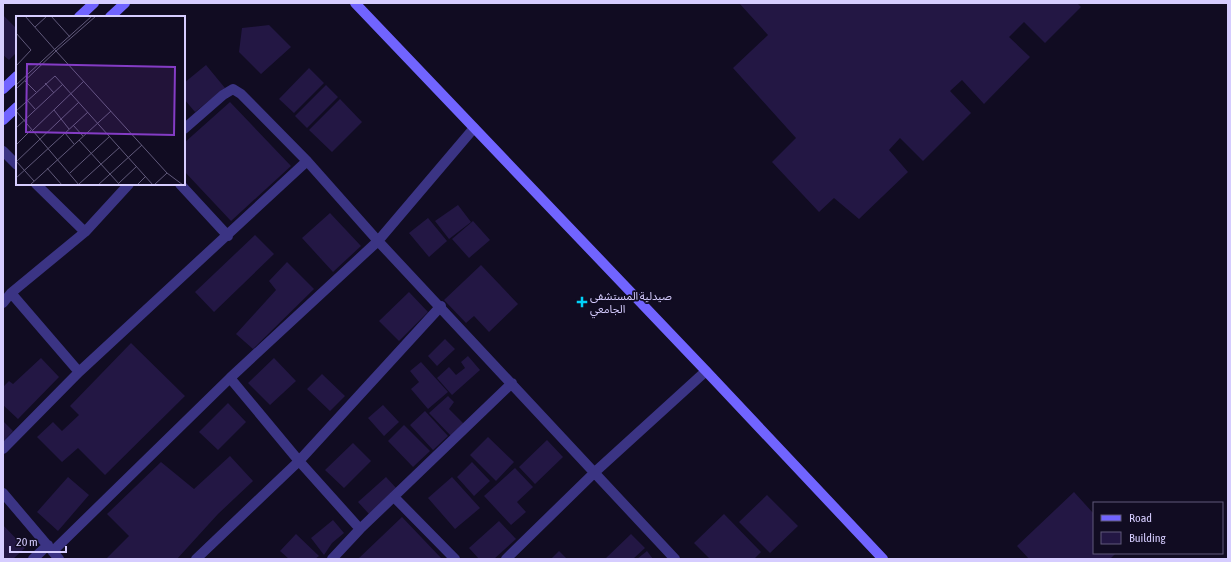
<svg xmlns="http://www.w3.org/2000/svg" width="1231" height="562" font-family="'Asap Condensed','Noto Sans Arabic',sans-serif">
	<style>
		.building { fill: #231744 }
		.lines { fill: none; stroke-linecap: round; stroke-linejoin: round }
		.street { stroke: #3b3484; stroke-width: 10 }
		.secondary { stroke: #7164ff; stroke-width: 10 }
		.poi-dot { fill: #00d1f8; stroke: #110c22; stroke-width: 1.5 }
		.labels { text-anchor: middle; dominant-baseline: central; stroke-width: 3.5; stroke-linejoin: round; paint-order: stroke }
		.poi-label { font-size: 11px; fill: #d6cdff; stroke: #110c22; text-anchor: start }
		.inset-road { fill: none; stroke: #60597a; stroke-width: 1 }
		.view { fill: #843cc5; fill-opacity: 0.15; stroke: #843cc5; stroke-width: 2 }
		.inset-edge { fill: none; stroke: #d6cdff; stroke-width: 2 }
	</style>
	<rect width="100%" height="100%" fill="#110c22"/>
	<path class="building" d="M739 3H1077L1081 7 1045 43 1024 22 1009 37 1030 57 984 104 962 80 950 91 971 113 923 161 900 138 889 150 908 172 859 219 834 198 819 212 772 162 796 138 733 68 768 35Z
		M3 15 17 29V52L9 60 3 55Z
		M269 25 291 47 261 74 239 52 242 28Z
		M206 65 225 88 195 112 184 99V83Z
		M309 68 324 83 294 113 279 99Z
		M326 85 338 97 307 128 295 116Z
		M340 99 362 122 332 152 309 130Z
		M230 102 291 166 231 221 184 171V143Z
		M458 205 471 222 449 239 435 221Z
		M330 213 361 246 333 272 302 238Z
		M428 218 447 241 429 257 409 233Z
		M473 221 490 240 469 258 452 239Z
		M255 235 274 254 214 312 195 292Z
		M287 262 314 289 253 349 236 334 276 290 269 281Z
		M481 265 518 304 489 332 474 316 466 323 444 300Z
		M409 292 428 312 399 341 379 321Z
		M445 339 455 349 437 366 428 356Z
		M131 343 185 396 105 475 78 448 62 462 37 437 53 422 62 431 79 415 70 406Z
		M468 356 480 370 452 395 437 378 449 367 456 375 465 368 461 362Z
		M41 358 59 377 18 419 3 405V387L9 381 13 384Z
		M274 358 296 381 270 405 248 383Z
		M421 362 448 392 428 409 411 389 419 382 410 371Z
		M322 374 345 396 330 411 307 389Z
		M448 396 454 402 449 409 464 424 451 436 429 413Z
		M228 403 246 422 218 450 199 432Z
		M383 405 399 422 384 436 368 418Z
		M425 411 448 436 433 450 410 425Z
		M3 421 13 431 3 442Z
		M404 425 430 451 413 467 388 441Z
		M488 437 514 462 496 481 470 455Z
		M547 440 563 457 535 484 519 467Z
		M353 443 371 461 344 488 325 470Z
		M230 456 253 481 218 514 177 559H106L129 536 107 514 161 462 194 489Z
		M472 462 490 481 474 496 457 477Z
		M515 468 533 487 517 502 526 512 511 525 484 496Z
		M68 477 89 495 58 531 37 512Z
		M386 477 397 489 369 514 358 502Z
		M452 477 480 508 455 529 428 498Z
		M1074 492 1094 514V553H1116L1110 559H1029L1017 546Z
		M767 495 798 526 770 553 739 522Z
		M724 514 761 552 754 559H710L694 543Z
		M402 517 442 559H358Z
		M333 520 344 533 332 543 324 555 311 538Z
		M499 521 516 539 494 559H479L469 548Z
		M3 525 25 548 13 559H3Z
		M296 534 319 556 315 559H289L280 551Z
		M631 534 645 548 633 559H607L606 558Z
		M559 551 567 559H551Z
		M647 551 653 559H637Z"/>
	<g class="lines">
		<path class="street" d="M184 129 223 95 233 89 241 94 307 161 378 241 675 559
			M3 151 17 165
			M36 184 85 232
			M180 184 228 236
			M11 293 79 372
			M3 303 11 293 85 232 129 184
			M230 378 299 461 360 529
			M3 449 79 372 307 161
			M3 493 59 559
			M394 497 455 559
			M53 551 230 378 378 241 474 128
			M33 559 48 545
			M196 559 299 461 441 306
			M332 559 360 529 512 383
			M506 559 595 472 706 371"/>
		<path class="secondary" d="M355 3 706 371 883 559
			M79 17 94 3
			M110 17 125 3
			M3 89 17 76
			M3 120 17 107"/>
	</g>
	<path class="poi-dot" d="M580 296h4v4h4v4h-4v4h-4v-4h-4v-4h4z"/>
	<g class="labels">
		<g class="poi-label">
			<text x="590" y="296">صيدلية المستشفى<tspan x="590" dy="13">الجامعي</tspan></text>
		</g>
	</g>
	<g transform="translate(16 16)">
		<rect width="169" height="169" fill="#110c22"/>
		<path class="inset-road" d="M35 0 54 21M80 0 40 35 151 157 167 169M19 11 31 0M0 17 15 34 0 50M39 33 76 0M9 65 20 76M29 67 38 77M0 69 39 33M0 73 40 35 9 0M11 84 19 93M38 94 53 113M0 95 39 60 137 169M0 95 63 169M57 109 67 120M0 112 47 68M16 115 68 65M49 117 58 128M63 124 104 169M0 129 15 114M0 145 18 165M0 146 63 86M31 152 46 169M54 157 94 120M0 162 72 96M103 167 121 150M63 168 104 131M14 169 95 95M82 169 126 129M121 169 130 160M138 169 151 157"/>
		<path class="view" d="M11 48 159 51 158 119 10 116Z"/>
		<rect width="169" height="169" class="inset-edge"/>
	</g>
	<rect width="1231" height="562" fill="none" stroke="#d6cdff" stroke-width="8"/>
	<rect x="1093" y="502" width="130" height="52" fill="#110c22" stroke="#60597a"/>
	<rect x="1101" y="515" width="20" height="6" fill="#7164ff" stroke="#60597a"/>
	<text x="1129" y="522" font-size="12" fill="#d6cdff">Road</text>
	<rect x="1101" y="532" width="20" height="12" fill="#231744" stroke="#60597a"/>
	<text x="1129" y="542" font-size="12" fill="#d6cdff">Building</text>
	<path d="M10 546v6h56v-6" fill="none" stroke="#d6cdff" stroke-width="2"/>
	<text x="16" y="546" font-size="12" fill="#d6cdff" stroke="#110c22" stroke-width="3" paint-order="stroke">20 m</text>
</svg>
